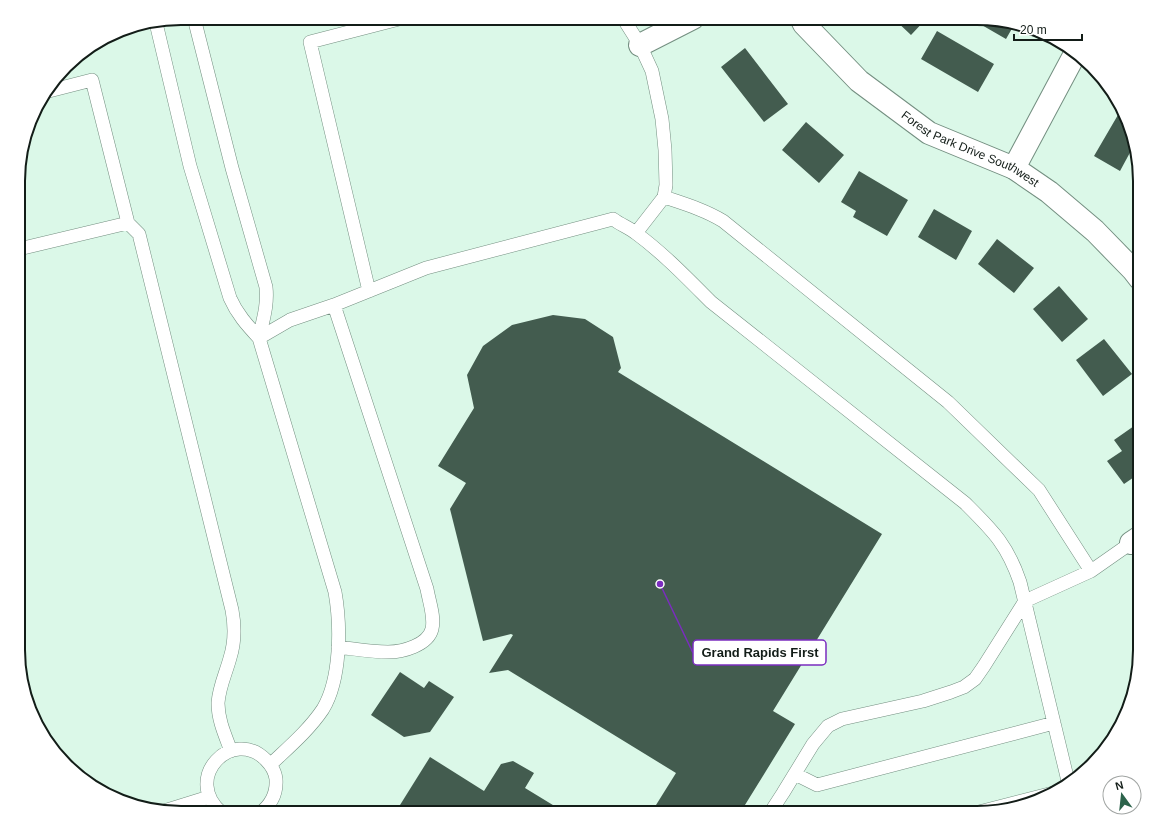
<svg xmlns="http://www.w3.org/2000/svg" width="1158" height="831" font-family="Helvetica,sans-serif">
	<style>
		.building { fill: #435c4f }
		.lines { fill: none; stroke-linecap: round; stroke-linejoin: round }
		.service-casing { stroke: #748f81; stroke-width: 14 }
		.minor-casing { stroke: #748f81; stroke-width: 24 }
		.service { stroke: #fff; stroke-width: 13 }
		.minor { stroke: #fff; stroke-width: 22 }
		.labels { text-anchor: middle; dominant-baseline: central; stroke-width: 4; stroke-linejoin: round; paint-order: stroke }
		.street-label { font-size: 12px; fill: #131d18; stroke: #fff }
		.rim { fill: none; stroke: #131d18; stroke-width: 2 }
		.leader { fill: none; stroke: #7b2cbf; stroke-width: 1.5 }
		.callout-dot { fill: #7b2cbf; stroke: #fff; stroke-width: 1.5 }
		.callout { fill: #fff; stroke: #7b2cbf; stroke-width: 1.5 }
		.callout-label { font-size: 13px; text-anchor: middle; font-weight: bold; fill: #131d18 }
	</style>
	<rect width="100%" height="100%" fill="#dbf8e8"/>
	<path class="building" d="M893 18H927L911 35Z
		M983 18H987L1014 25 1006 39 980 24Z
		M937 31 994 64 978 92 921 59Z
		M745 48 788 104 764 122 721 67Z
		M1122 108 1133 147 1120 171 1094 156Z
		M806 122 844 155 819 183 782 150Z
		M859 171 908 200 887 236 853 217 856 211 841 202Z
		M934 209 972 231 956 260 918 237Z
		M997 239 1034 268 1014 293 978 264Z
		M1059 286 1088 319 1062 342 1033 309Z
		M553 315 585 319 613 337 621 368 618 372 882 534 773 711 795 724 740 813H651L676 773 508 670 489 673 513 635 511 634 483 641 450 509 466 483 438 466 474 408 467 375 483 346 512 325Z
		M1104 339 1132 374 1103 396 1076 360Z
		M1134 426 1140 434V473L1124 484 1107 461 1122 451 1114 440Z
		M400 672 424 688 429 681 454 697 430 732 404 737 371 715Z
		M430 757 484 791 501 764 513 761 534 773 525 788 566 813H395Z"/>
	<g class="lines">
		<defs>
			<path id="service" d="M194 18 232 168 266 287C268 305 263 320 259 338
				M623 18 640 45 652 71 662 119 665 150 666 185 664 197 636 233
				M156 23 190 166 230 298C237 314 247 325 259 338L335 592C341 626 341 679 323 709 309 730 289 747 271 764
				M664 197C685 204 705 210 723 221L948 402 1039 490 1091 571
				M128 223 139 234 232 610C235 626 235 642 230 658 226 673 219 687 218 703 218 720 225 735 231 751
				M19 249 128 223 92 80 49 91
				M369 291 310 42 403 18
				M334 305 427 589C429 601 435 617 432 629 428 645 403 652 388 652 372 652 355 649 338 647
				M259 338 290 320 334 305 426 268 613 219C621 225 630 228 637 234 664 254 687 278 711 302L965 503C993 531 1007 544 1020 582L1068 781
				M795 774 817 785 1054 723
				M164 811 209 797
				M222 813C181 778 233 726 266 760 271 765 275 771 276 779 277 793 272 804 260 813
				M770 813 783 793 813 744 828 726 842 719 923 701 951 692 964 687 975 679 984 666 1025 601 1091 571 1131 543
				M975 813 1053 793"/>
			<g id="minor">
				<path id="s1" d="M801 18 804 24 859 81 929 133 1014 168 1049 192 1095 231 1133 270 1140 279"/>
				<path d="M640 45 693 18"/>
				<path d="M1014 168 1076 52"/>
				<path d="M1131 543 1140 537"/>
			</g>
		</defs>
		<use href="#service" class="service-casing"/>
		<use href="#minor" class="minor-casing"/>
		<use href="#service" class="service"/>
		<use href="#minor" class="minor"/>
	</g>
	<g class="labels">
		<g class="street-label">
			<text stroke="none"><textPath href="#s1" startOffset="217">Forest Park Drive Southwest</textPath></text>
		</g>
	</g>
	<path d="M0 0H1158V831H0ZM181 25H977A156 156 0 0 1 1133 181V650A156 156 0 0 1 977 806H181A156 156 0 0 1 25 650V181A156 156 0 0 1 181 25Z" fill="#fff" fill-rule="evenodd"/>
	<path class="rim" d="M181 25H977A156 156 0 0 1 1133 181V650A156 156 0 0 1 977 806H181A156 156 0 0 1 25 650V181A156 156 0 0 1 181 25Z"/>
	<path class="leader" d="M660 584L693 653"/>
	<circle class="callout-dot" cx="660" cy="584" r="4"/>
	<rect class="callout" x="693" y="640" width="133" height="25" rx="4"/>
	<g class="callout-label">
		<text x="760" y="657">Grand Rapids First</text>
	</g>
	<g transform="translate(1122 795) rotate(345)"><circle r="19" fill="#ffffff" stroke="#a1a5a3"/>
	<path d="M0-3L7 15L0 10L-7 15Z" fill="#2c634b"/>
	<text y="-6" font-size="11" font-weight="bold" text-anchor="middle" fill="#131d18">N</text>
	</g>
	<path d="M1014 34v6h68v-6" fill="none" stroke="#131d18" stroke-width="2"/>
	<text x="1020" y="34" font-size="12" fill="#131d18" stroke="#ffffff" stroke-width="3" paint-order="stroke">20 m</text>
</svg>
